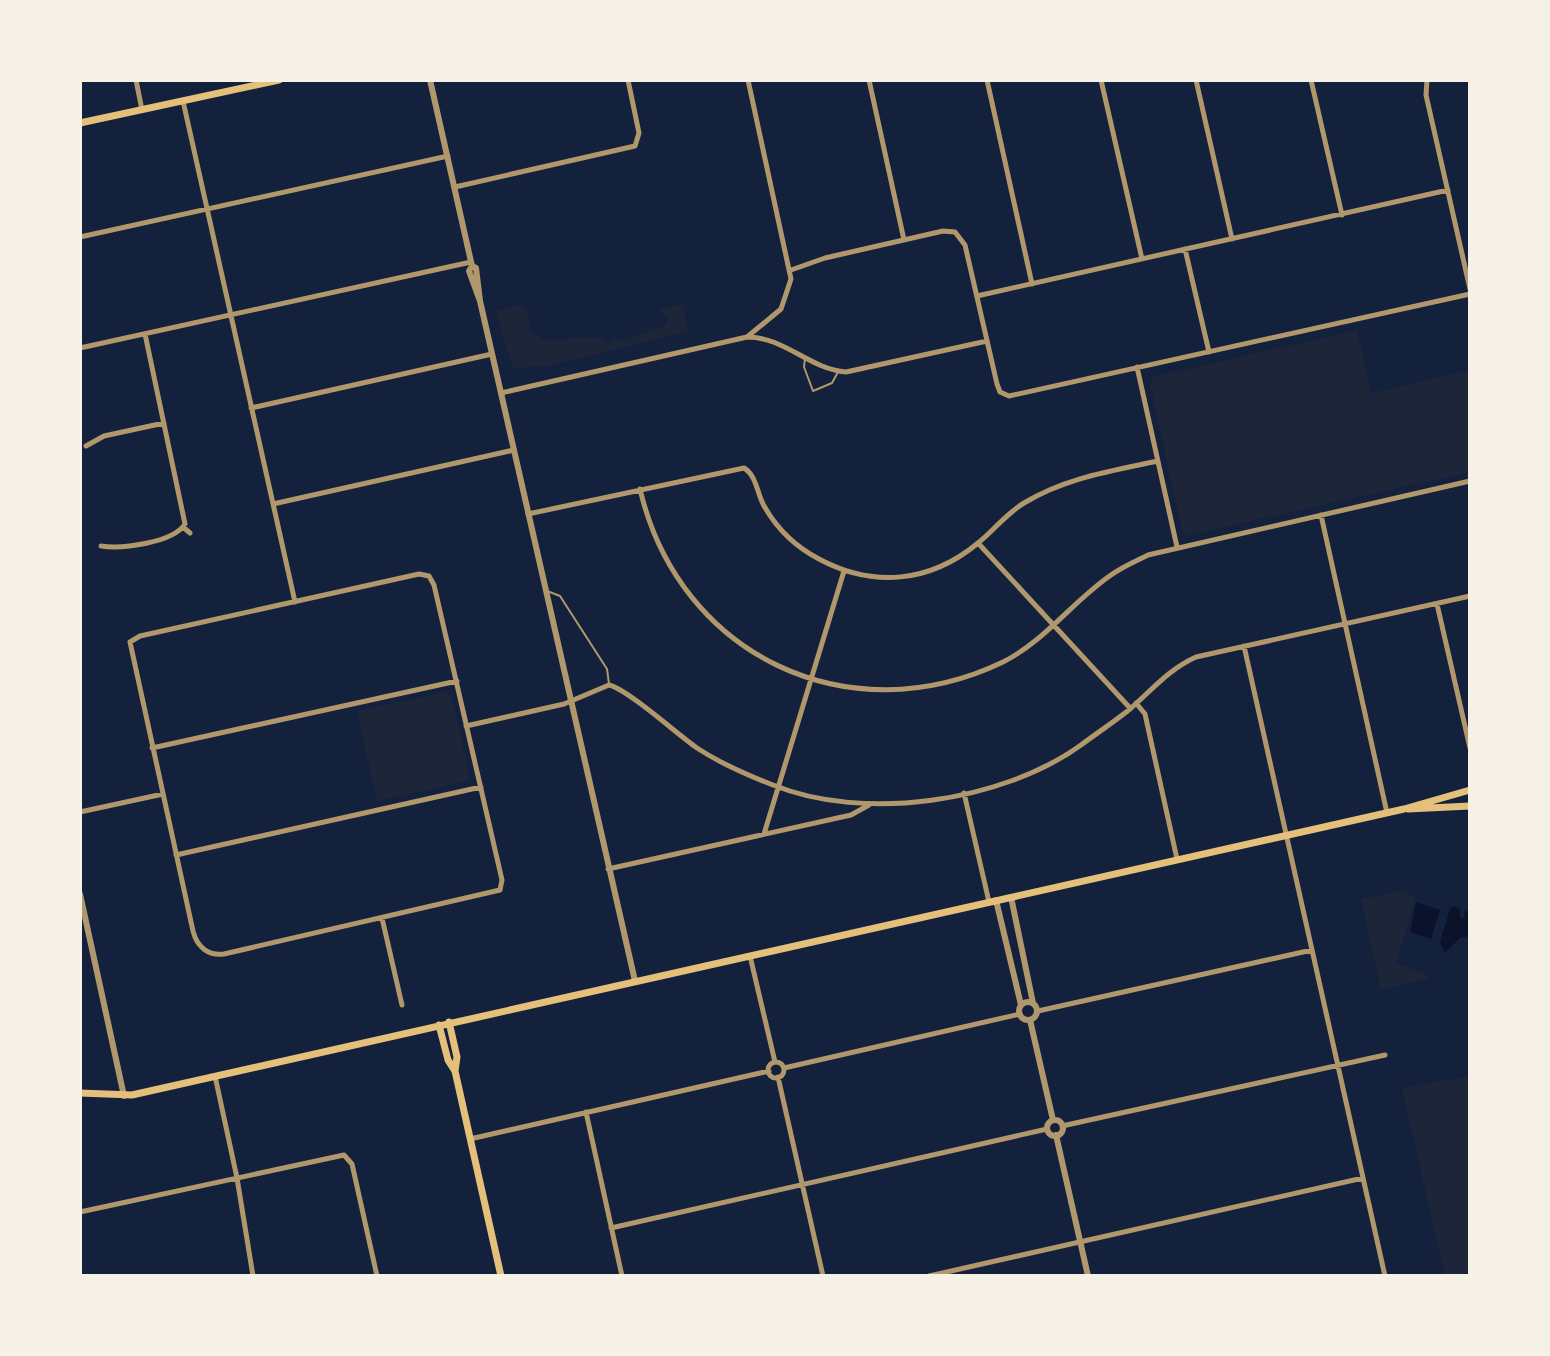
<svg xmlns="http://www.w3.org/2000/svg" width="1550" height="1356" font-family="Figtree,sans-serif">
	<style>
		.green { fill: #1d2539 }
		.water { fill: #0b132b }
		.lines { fill: none; stroke-linecap: round; stroke-linejoin: round }
		.service { stroke: #b1986c; stroke-width: 2 }
		.minor { stroke: #b1986c; stroke-width: 5 }
		.tertiary { stroke: #b1986c; stroke-width: 6 }
		.secondary { stroke: #e5c07b; stroke-width: 7 }
	</style>
	<rect width="100%" height="100%" fill="#14213d"/>
	<path class="green" d="M523 305 530 320 528 331 544 340 599 337 608 344 611 339 625 340 665 326 668 320 659 310 683 305 688 332 548 366 513 368 495 311Z
		M1357 330 1371 393 1470 370V472L1188 535 1182 530 1150 384 1153 377Z
		M445 692 451 696 470 777 467 781 377 801 357 711Z
		M1406 890 1415 901 1396 963 1424 973 1428 979 1381 990 1361 899Z
		M1470 1076V1276H1445L1402 1088Z"/>
	<path class="water" d="M1416 902 1440 910 1431 939 1410 932Z
		M1454 906 1460 909V918H1464L1465 911 1470 910V936L1460 938 1445 953 1440 942 1450 909Z"/>
	<g class="lines">
		<path class="service" d="M805 358 804 367 813 391 832 383 838 372
			M547 591 560 596 607 669 609 684"/>
		<path class="minor" d="M136 80 142 110
			M869 80 904 240
			M987 80 1032 284
			M1101 80 1142 259
			M1196 80 1232 239
			M1311 80 1342 215
			M1427 80 1426 95 1470 289
			M183 101 295 602
			M455 187 635 146 639 133 628 80
			M80 237 448 156
			M1185 249 1209 352
			M791 270 825 258 943 231 955 232 965 245 997 384 1000 392 1009 396 1470 294
			M977 296 1448 190
			M747 337 781 309 791 279 748 80
			M80 348 471 262
			M1137 367 1177 547
			M501 393 747 337C785 337 809 369 846 372L987 341
			M251 408 492 354
			M86 446 104 436 164 423
			M640 489C679 656 849 736 1003 662 1045 641 1073 601 1111 575 1122 567 1136 561 1148 555L1470 481
			M273 504 514 450
			M528 514 744 468C756 475 757 492 763 504 776 528 796 547 819 559 873 588 930 583 978 543 994 530 1007 513 1024 503 1065 478 1111 471 1158 461
			M1321 515 1387 813
			M183 527 190 533
			M978 543 1130 708
			M101 546C122 549 173 543 185 524L145 334
			M419 574 429 576 434 585 502 880 500 890 224 954C208 956 197 947 193 931L130 642 140 636Z
			M1437 604 1470 748
			M1244 646 1385 1276
			M1136 703 1145 714 1177 859
			M466 726 564 704 609 685C627 689 677 734 697 748 720 763 747 775 773 785 864 822 1002 802 1081 745 1097 733 1114 722 1130 709 1152 690 1169 669 1196 657L1470 596
			M152 748 457 681
			M964 793 989 902
			M80 812 163 794
			M764 834 844 571
			M176 855 481 787
			M608 869 851 815 869 805
			M382 918 402 1005
			M750 956 775 1062
			M1038 1011 1312 950
			M768 1070a8 8 0 1 1 16 0a8 8 0 1 1-16 0Z
			M784 1068 1020 1014
			M215 1076 237 1178 253 1276
			M778 1077 823 1276
			M586 1112 622 1276
			M1062 1126 1385 1055
			M470 1139 769 1071
			M80 1212 344 1155 352 1164 377 1276
			M611 1228 1047 1129
			M929 1276 1363 1178"/>
		<path class="tertiary" d="M430 80 472 266 476 268 480 301 635 981
			M472 266 469 271 480 301
			M80 894 124 1096
			M1011 897 1033 1003
			M996 900 1021 1005
			M1019 1011a9 9 0 1 1 18 0a9 9 0 1 1-18 0Z
			M1030 1020 1053 1120
			M1047 1128a8 8 0 1 1 16 0a8 8 0 1 1-16 0Z
			M1056 1135 1088 1276"/>
		<path class="secondary" d="M80 123 279 80
			M1408 809 1470 806
			M449 1022 457 1057 455 1071
			M439 1025 448 1060 455 1071 501 1276
			M80 1093 132 1095 1404 809 1470 790"/>
	</g>
	<rect width="1550" height="1356" fill="none" stroke="#f6f1e7" stroke-width="164"/>
</svg>
